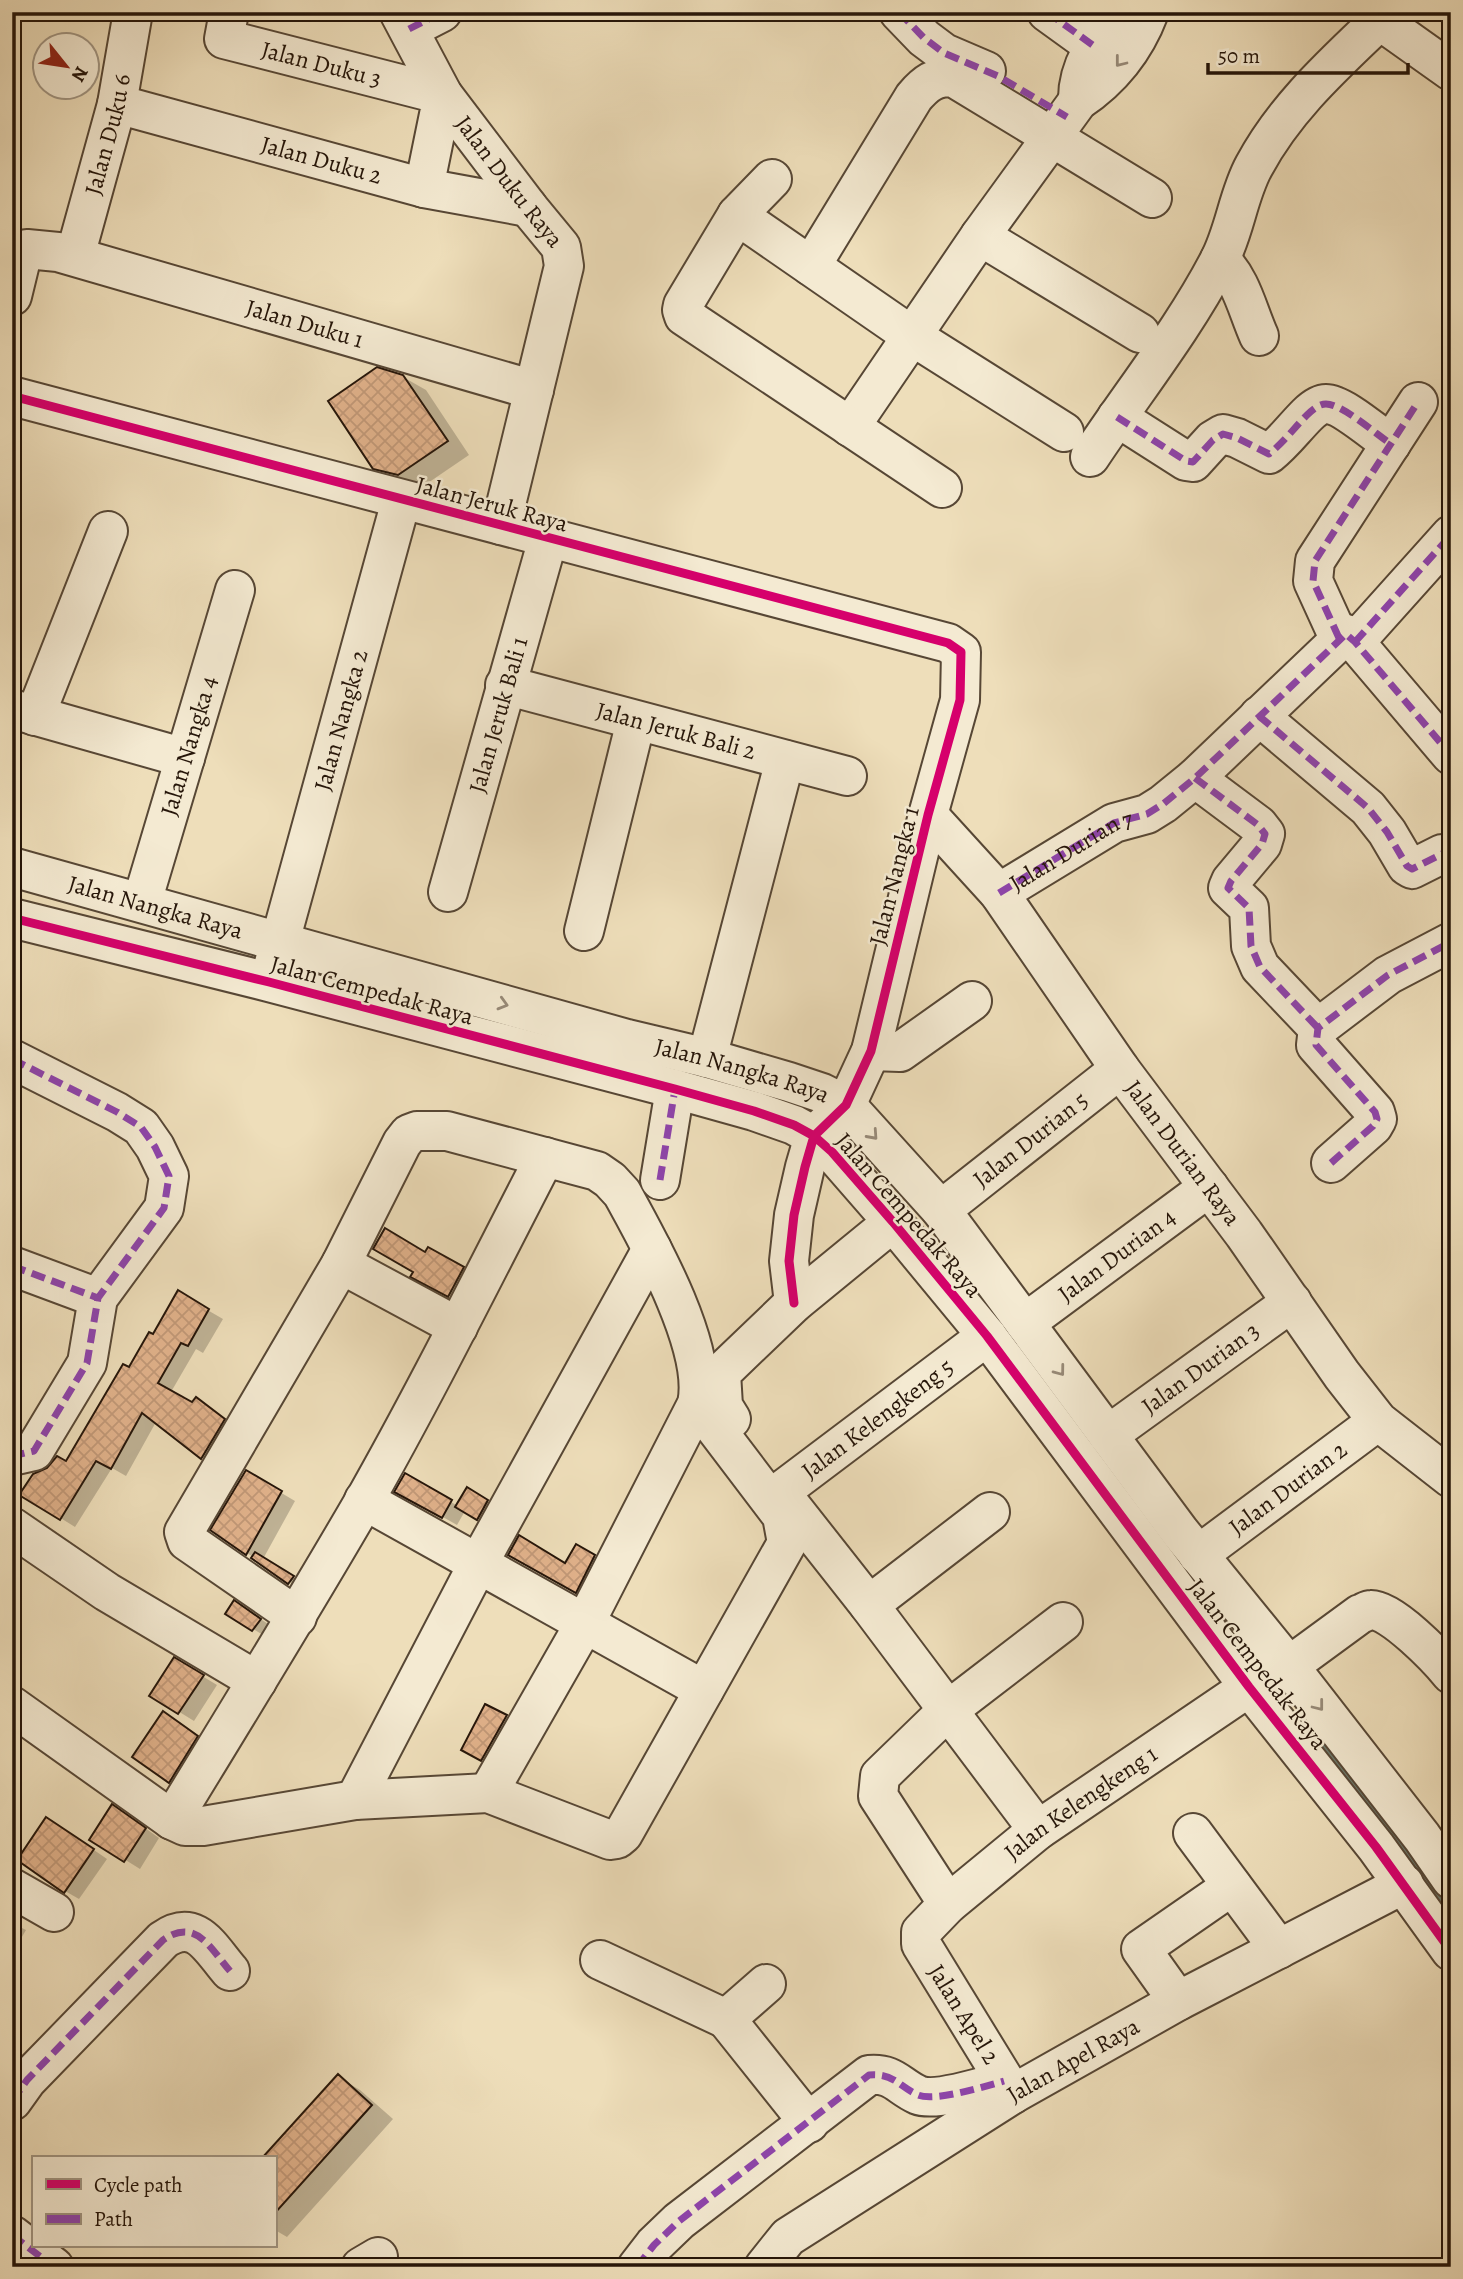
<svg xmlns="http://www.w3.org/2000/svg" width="1463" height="2279" font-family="Alegreya,serif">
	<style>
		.shadow { fill: #0003 }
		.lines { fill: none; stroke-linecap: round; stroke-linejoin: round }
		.stream { stroke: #6b796c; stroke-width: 8 }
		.building { fill: url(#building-cross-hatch); stroke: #251509; stroke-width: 2 }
		.minor-casing { stroke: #574735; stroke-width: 42 }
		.minor { stroke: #f4ead2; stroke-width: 38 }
		.quiet { stroke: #8e44ad; stroke-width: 7; stroke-dasharray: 14 7; stroke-linecap: butt }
		.cycleway-casing { stroke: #f4ead2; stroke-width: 13 }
		.cycleway { stroke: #d6006c; stroke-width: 9 }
		.oneway { stroke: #978a78 }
		.labels { text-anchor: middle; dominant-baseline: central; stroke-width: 5; stroke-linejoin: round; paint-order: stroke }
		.street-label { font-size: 24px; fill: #251509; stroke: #f4ead2 }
	</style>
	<defs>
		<pattern id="building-cross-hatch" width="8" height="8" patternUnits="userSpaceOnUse" patternTransform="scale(1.75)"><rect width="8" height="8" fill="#e1b28b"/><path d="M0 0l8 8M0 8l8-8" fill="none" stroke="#c19877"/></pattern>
	</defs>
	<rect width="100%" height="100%" fill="#eedeba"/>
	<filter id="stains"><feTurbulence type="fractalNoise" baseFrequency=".00286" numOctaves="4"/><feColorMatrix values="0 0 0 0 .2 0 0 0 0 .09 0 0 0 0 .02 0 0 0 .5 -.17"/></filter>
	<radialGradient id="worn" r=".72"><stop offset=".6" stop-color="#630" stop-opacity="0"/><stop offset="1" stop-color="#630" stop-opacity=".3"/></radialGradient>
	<path class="shadow" d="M403 377 426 390 469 455 422 487 398 481 374 467Z
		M428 1249 477 1277 464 1304 427 1284 426 1254Z
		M178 1293 223 1319 203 1353 196 1349 171 1392 193 1404 197 1399 239 1429 216 1466 202 1457 156 1422 126 1476 112 1468 75 1527 22 1494 67 1463 153 1336Z
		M246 1472 295 1501 263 1559 307 1585 304 1591 247 1553Z
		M405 1476 458 1506 467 1490 494 1505 485 1522 465 1511 457 1525 397 1491Z
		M576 1546 609 1565 591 1600 510 1555 566 1565Z
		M249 1611 274 1628 268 1638 228 1614Z
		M174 1659 217 1685 194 1721 152 1695Z
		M486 1706 521 1725 497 1768 478 1758Z
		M179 1722 211 1746 184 1790 170 1782Z
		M127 1815 159 1838 140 1869 92 1839Z
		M62 1828 107 1859 79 1899 65 1891Z
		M12 1923 26 1930 12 1954Z
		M338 2077 360 2090 393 2119 287 2237 275 2230V2158H264Z"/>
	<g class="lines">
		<path class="stream" d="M1319 1736 1451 1912"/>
	</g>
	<path class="building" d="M377 367 403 375 448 441 398 475 373 469 328 401Z
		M385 1228 425 1252 428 1247 464 1267 448 1297 410 1277 413 1272 373 1249Z
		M178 1290 209 1309 188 1346 181 1343 158 1383 192 1402 196 1397 225 1419 201 1459 142 1413 111 1469 96 1461 60 1520 19 1495 33 1474 47 1468 57 1456 66 1461 123 1364 129 1367 149 1332 153 1334Z
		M246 1470 282 1491 246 1555 210 1530Z
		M405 1473 452 1500 442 1518 394 1492Z
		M467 1487 488 1500 477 1520 455 1507Z
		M519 1535 565 1563 576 1544 595 1555 576 1593 508 1555Z
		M255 1552 294 1576 288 1584 251 1558Z
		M234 1600 261 1619 252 1631 225 1614Z
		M174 1657 204 1675 178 1714 149 1696Z
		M485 1704 507 1715 481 1761 461 1750Z
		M163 1711 198 1736 169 1783 132 1757Z
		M112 1804 146 1828 124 1862 89 1840Z
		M46 1817 94 1849 64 1893 17 1860Z
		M338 2074 372 2105 275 2213V2158H262Z"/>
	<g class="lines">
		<defs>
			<g id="minor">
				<path id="s1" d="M229 12 224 39 443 95 424 188"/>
				<path id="s2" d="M399 12 443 95 528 207 561 247 564 266 501 525"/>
				<path d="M899 12 924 38 944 53 986 71"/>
				<path d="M1047 12 1094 46"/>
				<path d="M1368 12 1451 71"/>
				<path d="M409 29 442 12"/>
				<path d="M1078 101C1077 66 1098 38 1120 12"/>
				<path id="s3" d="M117 104 424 188 528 207"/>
				<path d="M737 215 772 179"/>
				<path d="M980 236 1140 333"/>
				<path id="s4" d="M75 256 117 104 133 12"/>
				<path d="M1220 259C1242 281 1247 309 1259 336"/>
				<path d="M811 266 914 97C926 83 934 77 953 77L1152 198"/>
				<path id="s5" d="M12 296 22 255 27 249 58 252 534 390"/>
				<path d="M12 396 948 643 961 652 960 700 928 815 871 1051 846 1105 814 1136 805 1167 794 1215 789 1261 794 1303"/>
				<path d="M1117 417 1186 461 1193 462 1213 440 1223 434 1237 438 1269 454C1284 442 1294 428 1307 415 1312 410 1319 404 1326 404 1342 404 1376 434 1391 444"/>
				<path d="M850 427 980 236 1078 101C1111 79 1135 49 1149 12"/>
				<path d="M1090 457C1133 392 1183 330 1219 261 1235 231 1238 195 1254 166 1285 108 1333 65 1379 21"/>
				<path d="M942 488 684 316 682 310 683 305 737 215 912 336 1064 432"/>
				<path d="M1339 638 1313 581 1315 561 1418 402"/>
				<path d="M1355 642 1451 535"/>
				<path id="s6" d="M505 685 847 776"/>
				<path d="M12 709 185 758"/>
				<path d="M35 716 108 531"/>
				<path d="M1259 716 1368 808 1387 832 1407 866 1412 869 1442 854H1451"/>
				<path d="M1195 778 1258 825 1265 834 1262 844 1231 881 1228 888 1249 908 1251 946 1260 967 1318 1028"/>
				<path id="s7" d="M928 815 999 893 1120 1069 1244 1234 1342 1375 1378 1421 1451 1478"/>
				<path id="s8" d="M12 867 627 1039 707 1058 789 1082 822 1093 846 1105 941 1210 1180 1532 1289 1666 1422 1837 1451 1879"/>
				<path id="s9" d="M448 892 548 539"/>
				<path d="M999 893 1114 823 1147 814 1163 804 1195 778 1346 634 1355 642 1451 755"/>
				<path id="s10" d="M142 902 235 590"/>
				<path d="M12 918 269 982 675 1089 754 1111 794 1125 814 1136 832 1152 893 1222 987 1336 1249 1687 1376 1847 1451 1951"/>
				<path d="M584 931 636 721"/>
				<path id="s11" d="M273 967 401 501"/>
				<path d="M871 1051 900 1052 972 1001"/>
				<path d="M707 1058 785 760"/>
				<path d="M12 1059 117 1112 141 1127 155 1147 169 1176 164 1208 98 1298 87 1363 34 1451 12 1456"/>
				<path d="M1331 1163 1373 1126 1377 1119 1375 1112 1316 1045 1318 1028 1388 975 1451 942"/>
				<path d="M660 1180 675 1089"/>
				<path id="s12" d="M941 1210 1120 1069"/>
				<path d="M341 1264 458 1327"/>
				<path d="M12 1266 98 1298"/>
				<path id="s13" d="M1025 1323 1209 1187"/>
				<path d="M731 1419 723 1406 721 1373 794 1303 893 1222"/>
				<path id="s14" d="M1108 1435 1292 1302"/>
				<path d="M780 1492 869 1605 1038 1830"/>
				<path id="s15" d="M780 1492 987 1336"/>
				<path d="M364 1500 704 1690"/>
				<path d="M12 1527 107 1592 257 1681"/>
				<path id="s16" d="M1198 1555 1378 1421"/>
				<path d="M869 1605 990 1512"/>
				<path d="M297 1617 187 1541 184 1532 341 1264 402 1143 409 1134 417 1131H447L597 1171 610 1180 622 1193C649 1242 709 1348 697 1404L585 1623 488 1793"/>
				<path d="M12 1706 172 1820 185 1826H203L355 1800 488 1793 610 1840 617 1839 623 1834 787 1543 782 1516 697 1404"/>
				<path d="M355 1800 478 1564 652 1249"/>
				<path d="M172 1820C236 1715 301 1610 363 1503 427 1390 485 1273 545 1157"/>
				<path d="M1193 1833 1279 1949"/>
				<path d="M12 1888 54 1912"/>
				<path d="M948 1904 878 1796 880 1776 947 1711 1063 1622"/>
				<path d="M600 1960 726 2019"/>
				<path d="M766 1984 726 2019 809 2123"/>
				<path d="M1178 2001 1141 1949 1232 1886"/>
				<path id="s17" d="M1013 2094 921 1944V1932L948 1904 1038 1830 1249 1687 1289 1666 1360 1614C1364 1613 1367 1610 1371 1610 1391 1609 1438 1658 1451 1674"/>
				<path d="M12 2101 27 2080 163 1940C196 1917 210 1948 230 1971"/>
				<path d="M12 2235 54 2267"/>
				<path d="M361 2267 378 2257"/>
				<path d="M637 2267 654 2245 679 2221 869 2075C894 2073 898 2086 918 2095 935 2102 986 2086 1004 2081"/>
				<path id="s18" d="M764 2267 788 2237 1013 2094 1178 2001 1404 1884"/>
			</g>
		</defs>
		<use href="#minor" class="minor-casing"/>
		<use href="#minor" class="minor"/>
		<g class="quiet">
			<path d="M899 12 924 38 944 53 998 76 1067 117"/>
			<path d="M1047 12 1094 46"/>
			<path d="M409 29 442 12"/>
			<path d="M1117 417 1186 461 1193 462 1213 440 1223 434 1237 438 1269 454C1284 442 1294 428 1307 415 1312 410 1319 404 1326 404 1342 404 1376 434 1391 444"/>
			<path d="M1339 638 1313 581 1315 561 1418 402"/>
			<path d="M1355 642 1451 535"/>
			<path d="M1259 716 1368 808 1387 832 1407 866 1412 869 1442 854H1451"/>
			<path d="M1195 778 1258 825 1265 834 1262 844 1231 881 1228 888 1249 908 1251 946 1260 967 1318 1028"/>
			<path id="s19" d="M999 893 1114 823 1147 814 1163 804 1195 778 1346 634 1355 642 1451 755"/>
			<path d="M12 1059 117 1112 141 1127 155 1147 169 1176 164 1208 98 1298 87 1363 34 1451 12 1456"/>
			<path d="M1331 1163 1373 1126 1377 1119 1375 1112 1316 1045 1318 1028 1388 975 1451 942"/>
			<path d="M660 1180 675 1089"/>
			<path d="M12 1266 98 1298"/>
			<path d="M12 2101 27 2080 163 1940C196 1917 210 1948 230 1971"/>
			<path d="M12 2235 54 2267"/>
			<path d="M361 2267 378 2257"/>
			<path d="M637 2267 654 2245 679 2221 869 2075C894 2073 898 2086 918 2095 935 2102 986 2086 1004 2081"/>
		</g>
		<defs>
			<path id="cycleway" d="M12 396 948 643 961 652 960 700 928 815 871 1051 846 1105 814 1136 805 1167 794 1215 789 1261 794 1303
				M12 918 269 982 675 1089 754 1111 794 1125 814 1136 832 1152 893 1222 987 1336 1249 1687 1376 1847 1451 1951"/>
		</defs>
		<use href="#cycleway" class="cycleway-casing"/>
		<use href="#cycleway" class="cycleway"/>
	</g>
	<defs><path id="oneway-chevron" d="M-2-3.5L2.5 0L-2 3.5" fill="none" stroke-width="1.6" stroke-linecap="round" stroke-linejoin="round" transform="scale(1.75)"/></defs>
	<g class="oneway">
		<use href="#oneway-chevron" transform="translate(1120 62) rotate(128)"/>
		<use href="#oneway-chevron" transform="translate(503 1004) rotate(16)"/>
		<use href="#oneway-chevron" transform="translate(873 1135) rotate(48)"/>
		<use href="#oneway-chevron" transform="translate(1060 1371) rotate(53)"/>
		<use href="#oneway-chevron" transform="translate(1319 1706) rotate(52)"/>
	</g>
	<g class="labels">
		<g class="street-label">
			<text stroke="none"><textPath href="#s1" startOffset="128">Jalan Duku 3</textPath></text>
			<text stroke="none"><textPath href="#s4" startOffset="126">Jalan Duku 6</textPath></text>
			<text stroke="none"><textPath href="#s3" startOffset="212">Jalan Duku 2</textPath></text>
			<text stroke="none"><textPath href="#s2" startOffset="203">Jalan Duku Raya</textPath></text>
			<text stroke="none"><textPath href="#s5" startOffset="338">Jalan Duku 1</textPath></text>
			<text transform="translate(492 504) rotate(15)">Jalan Jeruk Raya</text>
			<text stroke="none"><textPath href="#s9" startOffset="184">Jalan Jeruk Bali 1</textPath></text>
			<text stroke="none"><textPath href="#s11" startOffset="256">Jalan Nangka 2</textPath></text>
			<text stroke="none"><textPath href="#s6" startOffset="177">Jalan Jeruk Bali 2</textPath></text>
			<text stroke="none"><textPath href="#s10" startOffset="163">Jalan Nangka 4</textPath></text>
			<text stroke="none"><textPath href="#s19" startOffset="84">Jalan Durian 7</textPath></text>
			<text transform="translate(894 876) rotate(-76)">Jalan Nangka 1</text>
			<text stroke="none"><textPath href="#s8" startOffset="149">Jalan Nangka Raya</textPath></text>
			<text transform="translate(372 990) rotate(15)">Jalan Cempedak Raya</text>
			<text stroke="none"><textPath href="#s8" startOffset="758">Jalan Nangka Raya</textPath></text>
			<text stroke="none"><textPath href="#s12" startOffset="114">Jalan Durian 5</textPath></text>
			<text stroke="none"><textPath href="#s7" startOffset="424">Jalan Durian Raya</textPath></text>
			<text transform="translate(909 1215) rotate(49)">Jalan Cempedak Raya</text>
			<text stroke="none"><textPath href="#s13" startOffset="114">Jalan Durian 4</textPath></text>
			<text stroke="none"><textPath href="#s14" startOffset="114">Jalan Durian 3</textPath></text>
			<text stroke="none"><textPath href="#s15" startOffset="122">Jalan Kelengkeng 5</textPath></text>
			<text stroke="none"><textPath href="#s16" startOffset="112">Jalan Durian 2</textPath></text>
			<text transform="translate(1258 1664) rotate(52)">Jalan Cempedak Raya</text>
			<text stroke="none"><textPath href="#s17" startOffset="394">Jalan Kelengkeng 1</textPath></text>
			<text transform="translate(964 2014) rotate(58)">Jalan Apel 2</text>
			<text stroke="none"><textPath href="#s18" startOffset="374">Jalan Apel Raya</textPath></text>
		</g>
	</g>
	<rect width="1463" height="2279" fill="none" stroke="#eedeba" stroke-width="42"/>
	<rect x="14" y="14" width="1435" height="2251" fill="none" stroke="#251509" stroke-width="3.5"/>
	<rect x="21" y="21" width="1421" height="2237" fill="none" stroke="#251509" stroke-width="2"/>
	<rect x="32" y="2156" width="245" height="91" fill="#f4ead2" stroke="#a19582" stroke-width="2"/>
	<rect x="46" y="2179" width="35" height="10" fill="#d6006c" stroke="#a19582" stroke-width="2"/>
	<text x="94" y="2192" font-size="21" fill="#251509">Cycle path</text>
	<rect x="46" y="2214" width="35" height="10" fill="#8e44ad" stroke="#a19582" stroke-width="2"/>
	<text x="94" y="2226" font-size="21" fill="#251509">Path</text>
	<g transform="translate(66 66) rotate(120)"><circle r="33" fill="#f4ead2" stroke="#a19582" stroke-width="2"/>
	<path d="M0-5L12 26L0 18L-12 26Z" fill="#8f2418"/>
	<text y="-10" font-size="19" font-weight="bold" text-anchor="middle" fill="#251509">N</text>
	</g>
	<path d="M1208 63v10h200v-10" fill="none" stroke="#251509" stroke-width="3.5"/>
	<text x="1218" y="63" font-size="21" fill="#251509" stroke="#f4ead2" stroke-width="5" paint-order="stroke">50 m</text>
	<rect width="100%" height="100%" filter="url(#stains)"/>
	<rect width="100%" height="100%" fill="url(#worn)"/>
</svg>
